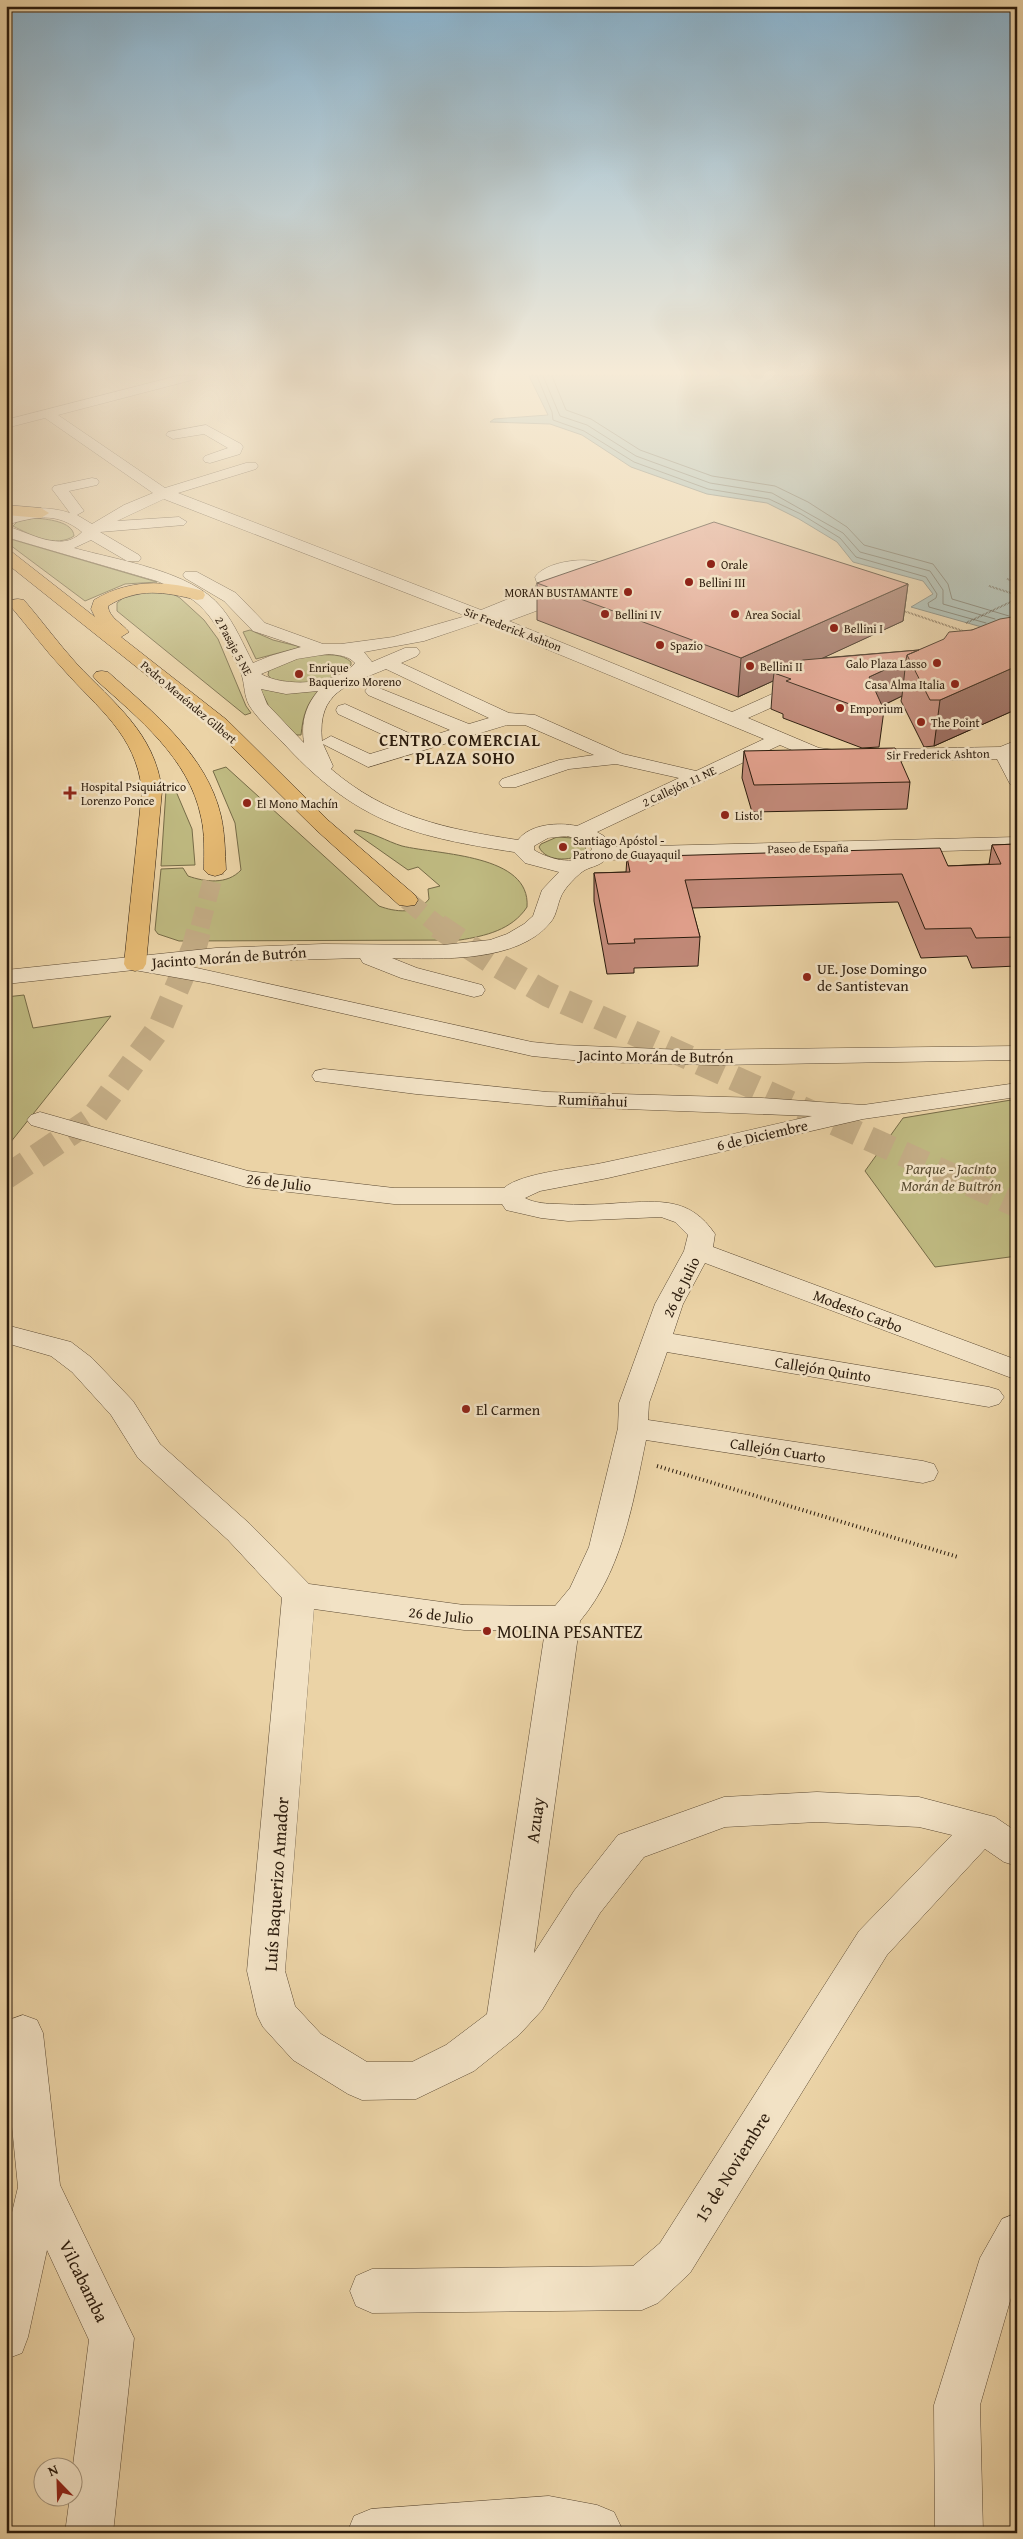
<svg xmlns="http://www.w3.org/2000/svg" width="1023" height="2539" font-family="'Gentium Book Plus',serif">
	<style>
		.green { fill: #bfba81; stroke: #766b47 }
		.water { fill: #9bb6b0; stroke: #6f786f }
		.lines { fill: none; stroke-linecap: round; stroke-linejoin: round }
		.shore { stroke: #64695e; stroke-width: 1 }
		.major-tunnel-far1 { stroke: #c5ae87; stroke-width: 19; stroke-dasharray: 19 9; stroke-linecap: butt }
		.major-tunnel { stroke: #c5ae87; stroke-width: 25; stroke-dasharray: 25 12; stroke-linecap: butt }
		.minor-casing { stroke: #5c4a33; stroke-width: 1 }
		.major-casing { stroke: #2c1c0d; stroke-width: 1 }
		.path-far1 { stroke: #2c1c0d; stroke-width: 2; stroke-dasharray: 0.5 1; stroke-linecap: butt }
		.path { stroke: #2c1c0d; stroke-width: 4; stroke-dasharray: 1 3; stroke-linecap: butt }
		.minor { fill: #f2e2c5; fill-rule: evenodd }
		.major { fill: #e6ba73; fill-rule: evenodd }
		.wall { fill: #c18978; stroke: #2c1c0d }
		.shaded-wall { fill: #9d6f61; stroke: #2c1c0d }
		.building { fill: #e09f8b; stroke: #2c1c0d }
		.poi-dot { fill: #8f2418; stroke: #f2e2c5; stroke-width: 2 }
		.labels { text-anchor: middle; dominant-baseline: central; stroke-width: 5; stroke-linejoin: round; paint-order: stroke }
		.far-poi-label { font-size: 12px; fill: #2c1c0d; stroke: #f2e2c5; text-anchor: start }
		.far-street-label { font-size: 12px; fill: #2c1c0d; stroke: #f2e2c5 }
		.street-label { font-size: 15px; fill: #2c1c0d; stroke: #f2e2c5 }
		.poi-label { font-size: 15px; fill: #2c1c0d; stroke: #f2e2c5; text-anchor: start }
		.park-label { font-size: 15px; font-style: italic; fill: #584b30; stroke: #f2e2c5 }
		.far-district-label { font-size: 16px; font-weight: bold; letter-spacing: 1px; fill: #2c1c0d; stroke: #f2e2c5 }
		.near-poi-label { font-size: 18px; fill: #2c1c0d; stroke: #f2e2c5; text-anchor: start }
		.near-street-label { font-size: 18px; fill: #2c1c0d; stroke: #f2e2c5 }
	</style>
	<rect width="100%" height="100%" fill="#ebd3a6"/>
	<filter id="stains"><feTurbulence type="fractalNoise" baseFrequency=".004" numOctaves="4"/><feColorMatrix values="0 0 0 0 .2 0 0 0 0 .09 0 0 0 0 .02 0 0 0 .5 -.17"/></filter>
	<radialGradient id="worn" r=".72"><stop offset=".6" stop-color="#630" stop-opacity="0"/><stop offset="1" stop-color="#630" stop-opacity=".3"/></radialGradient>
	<path class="green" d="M34 518C46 519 73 521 74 536 56 548 30 535 13 526L18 521Z
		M6 538H7L157 582 125 584 85 601 6 542Z
		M147 592 173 594 180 598 204 620 218 639 246 706 251 713 245 715 117 611V603L123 598Z
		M250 630 273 640 301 647 256 659 243 632Z
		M316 655C328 655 342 653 351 662V665C340 677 315 684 299 684 291 684 281 681 272 680L268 675 269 670 285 660Z
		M266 688 319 690C306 704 303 716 301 735H296L271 711 261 690Z
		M226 767 379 906C395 912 417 915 429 899L428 889 440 886 418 867 408 870 354 832 355 830C368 830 388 842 402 846 439 855 531 854 527 907 512 930 485 936 460 940L179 941 158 934 155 930 161 869 183 868 188 876C205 882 227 885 241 870L235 823 213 771Z
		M175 789 192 829 195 865 161 866 166 790Z
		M557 837 573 838 584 843 586 850C576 862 546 863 539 847L541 844Z
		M24 995 33 1028 111 1016 6 1148V997Z
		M1017 1099V1256L935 1267 865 1171 903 1118Z"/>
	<path class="water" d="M529 376H1017V637L911 607 933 594 923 581 853 562 837 542 799 519 767 503 707 494 631 467 582 435 550 424 490 422 494 419 548 415Z"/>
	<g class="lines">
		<path class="shore" d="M537 376 552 412 553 420 584 431 634 462 708 489 769 499 801 514 840 538 856 557 926 577 937 594 936 598 928 603 929 607 986 623
			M543 376 560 416 587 425 636 456 710 483 772 493 843 533 860 552 930 571 943 590V604L995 619
			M552 376 566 410 591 419 640 450 712 476 775 486 808 502 847 527 864 545 933 564 948 584 952 599 1009 616"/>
		<path class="major-tunnel-far1" d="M407 900 440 927
			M200 927 215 870"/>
		<path class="major-tunnel" d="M438 926 492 962 547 994 1017 1205
			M6 1177 92 1119 161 1025 194 948 200 926"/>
		<defs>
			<path id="minor" d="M177 376H197L196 379 58 415 165 488 246 463H256L258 466 256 469 178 493 481 610 535 588 537 583 535 577C548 558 606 553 620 573L617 581 509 621 732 712 799 682H811L814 686 811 690 748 718 819 748 836 750 1000 747 1017 740V754L1015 755 1017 760V786L1010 784 997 759 836 762 808 757 780 745 597 832 604 836 612 847 1017 837V849L605 860C599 866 593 866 585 870 578 874 568 885 564 891 557 901 558 914 550 923 517 963 440 959 392 958L417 968 482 985 485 990 482 995 474 997 401 978 363 963 360 958 216 962 183 965 532 1042 562 1045 685 1050 1017 1046V1060L716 1065 593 1062 532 1056 208 983 134 970 6 984V970L216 948 323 944 443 945 490 940 507 934 524 924 533 916 542 890 559 872 525 863 514 852C415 837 358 823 287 747 275 734 258 720 249 705 244 695 245 687 242 676 240 667 233 657 229 649 209 610 198 598 157 581L6 537V526C29 532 61 554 82 532 56 511 35 517 6 525V515C27 507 49 506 70 513L52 489 54 486 92 478 97 479 99 482 97 485 69 491 84 511 77 515 92 524 124 505 153 493 45 418 6 428V420ZM164 499 466 616 393 637 341 644H323L265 623 236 593 197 572H185L183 575 185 578 224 601 253 631 301 647 270 656 253 663C243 644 235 624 221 607 192 571 117 560 74 548L91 540 127 561H139L141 558 139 555 100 532 184 525 187 522 179 517 117 521ZM577 570 593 571 603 575 536 600 548 594 553 583 552 579ZM481 622 764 739 696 771 623 754 535 715 509 713 401 663 417 656 420 652 417 648H405L372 662 364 652 424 641ZM328 654C339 655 347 655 355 663 338 686 283 687 261 674L297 659ZM386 669 489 718 469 724 374 686 368 687 365 691 368 695 450 730 422 739 345 704 338 706 336 710 338 714 403 744 370 754 331 736 322 741C317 691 348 685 386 669ZM261 689 286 694 318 691C305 707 301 723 304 743L267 704ZM507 725H525L594 755 559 760 502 779 499 783 502 787H516L569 769 616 764 679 778 577 826C558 822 530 824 518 840 446 829 387 817 331 769L333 766 323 744 368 767ZM567 836 585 841 592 849C580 868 550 860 534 850V846L548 838Z
				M206 425 241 444 243 447 240 454 210 463 205 462 203 459 205 456 228 448 204 434 173 439 166 435 168 432Z
				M324 1069 547 1092 762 1098 863 1105 1017 1083V1097L863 1119 608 1178 540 1191 525 1198C534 1203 548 1204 558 1204 579 1205 599 1205 620 1203 660 1201 690 1197 715 1234L713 1247 1017 1360V1380L705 1263 683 1304 673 1334 989 1387 999 1390 1004 1397 999 1404 989 1407 667 1352 649 1403 648 1420 923 1461 934 1464 938 1472 934 1480 923 1483 646 1440C633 1503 622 1571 580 1621L534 1953 574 1891 618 1835 724 1797 817 1792 919 1797 995 1817 1017 1832V1866L1004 1862 985 1849 887 1955 690 2273 658 2303 642 2310 372 2313 356 2306 350 2291 356 2276 372 2269 633 2266 660 2243 859 1931 952 1835 919 1827 817 1822 725 1827 644 1857 600 1913 542 2010 519 2035 474 2071 416 2099 362 2100 348 2094 293 2060 263 2027 257 2015 247 1971 282 1598 228 1540 138 1458 111 1415 72 1372 51 1356 6 1343V1325L71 1342 92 1358 133 1401 160 1444 250 1524 309 1584 464 1605 555 1606 570 1588 589 1547 618 1428 619 1403 655 1304 684 1251 688 1235 675 1222 661 1217 568 1221 541 1218 506 1210 502 1204H394L246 1187 31 1125 27 1120 31 1115 40 1112 248 1171 394 1188H504C522 1172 582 1168 607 1162 676 1148 744 1131 812 1116L547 1106 416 1094 315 1081 312 1076 315 1071ZM314 1609 464 1630 545 1631 487 2014 446 2045 412 2062H367L321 2034 295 2006 285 1971Z
				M23 2015 37 2020 43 2033 60 2185 134 2338 113 2533H65L70 2496H72V2473L89 2340 47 2250 28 2337 22 2353 6 2359V2238L18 2187 6 2066V2026L9 2020Z
				M1017 2213V2277L980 2405 983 2533H935L934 2405 980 2258 1002 2219Z
				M549 2496 597 2505 614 2512 624 2533H347L354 2516 371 2509Z"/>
			<path id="major" d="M6 505 41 508 49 513 41 518 6 515Z
				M6 550 12 552 95 617 91 609 94 600C129 579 164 580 203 591L205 595 203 599 197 600C165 592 138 587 108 606 109 618 122 623 129 632L121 637 227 720 329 821 415 895 418 900 415 905 407 906 399 905 315 829 213 728 6 563Z
				M18 599 24 600C42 621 58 643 76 663 113 703 155 732 162 791L146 964 143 969 135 971 127 969 124 964 142 791C136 734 98 709 63 669 45 650 29 628 12 608L10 604 12 600Z
				M102 671 108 672C153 712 207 755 221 816 225 834 225 852 226 870L222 874 215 876 208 874 204 870C204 852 205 834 201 817 189 758 138 718 96 680L93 676 96 672Z"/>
		</defs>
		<use href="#minor" class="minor-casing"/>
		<use href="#major" class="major-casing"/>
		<path class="path-far1" d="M1007 579 1017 582
			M989 586 1017 595
			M901 610 966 632
			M966 623 1017 599"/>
		<path class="path" d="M657 1466 958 1557"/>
		<use href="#minor" class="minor"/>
		<use href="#major" class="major"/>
	</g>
	<path class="wall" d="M537 583 908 584 903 621 822 658 919 650 972 630 1017 618V709L934 746 924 747 901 701 902 696 882 706 884 710 879 747 862 748 783 718V714L771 709 773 681 738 697 537 620Z
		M744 751 910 782 907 809 752 812 742 778Z
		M1017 844V966L972 968 967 956 921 958 898 902 692 908 700 937 698 966 634 968V973L607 974 594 901V873L626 872 627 857 948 866 989 864 992 845Z"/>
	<path class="shaded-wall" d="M908 584 903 621 784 676 774 673 773 681 738 697 741 658Z
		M906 660 902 696 873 710 869 677Z
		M1017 666V709L934 746 940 700Z"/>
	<path class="building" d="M714 522 908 584 741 658 537 583Z
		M1012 617 1017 618V666L940 700H930L907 655 944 639 949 632 972 630 1000 619Z
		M919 650 907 655 906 660 869 677 884 710H866L786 681 791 679 774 673 803 660Z
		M895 748 910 782 754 785 744 751Z
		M1017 844V937L976 938 971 928 925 929 902 874 685 880 700 937 634 939 635 943 608 944 594 873 630 872 627 857 940 848 948 866 1001 864 992 845Z"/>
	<linearGradient id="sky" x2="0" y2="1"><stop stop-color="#89b5d2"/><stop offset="0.51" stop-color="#f6ebd7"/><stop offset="1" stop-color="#f6ebd7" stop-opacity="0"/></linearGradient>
	<rect width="1023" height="731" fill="url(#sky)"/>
	<g class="poi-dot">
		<circle cx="711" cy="564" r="5"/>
		<circle cx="689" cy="582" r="5"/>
		<circle cx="628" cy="592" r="5"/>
		<circle cx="605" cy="614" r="5"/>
		<circle cx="735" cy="614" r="5"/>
		<circle cx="834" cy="628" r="5"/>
		<circle cx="660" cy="645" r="5"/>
		<circle cx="937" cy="663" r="5"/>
		<circle cx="750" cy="666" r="5"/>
		<circle cx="299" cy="674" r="5"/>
		<circle cx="955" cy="684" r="5"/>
		<circle cx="840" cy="708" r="5"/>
		<circle cx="921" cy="722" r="5"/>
		<path d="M67.5 785.5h5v5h5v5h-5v5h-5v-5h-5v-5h5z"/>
		<circle cx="247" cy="803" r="5"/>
		<circle cx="725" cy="815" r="5"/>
		<circle cx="563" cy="847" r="5"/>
		<circle cx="807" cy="977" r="5"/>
		<circle cx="466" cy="1409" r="5"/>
		<circle cx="487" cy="1631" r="5"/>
	</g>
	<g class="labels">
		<g class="far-poi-label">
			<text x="721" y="564">Orale</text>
			<text x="699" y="582">Bellini III</text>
			<text x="618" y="592" text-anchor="end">MORAN BUSTAMANTE</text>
			<text x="615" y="614">Bellini IV</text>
			<text x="745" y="614">Area Social</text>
			<text x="844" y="628">Bellini I</text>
			<text x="670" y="645">Spazio</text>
			<text x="927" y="663" text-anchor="end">Galo Plaza Lasso</text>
			<text x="760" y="666">Bellini II</text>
			<text x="309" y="667">Enrique<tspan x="309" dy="14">Baquerizo Moreno</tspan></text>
			<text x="945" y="684" text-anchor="end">Casa Alma Italia</text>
			<text x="850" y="708">Emporium</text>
			<text x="931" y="722">The Point</text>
			<text x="81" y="786">Hospital Psiquiátrico<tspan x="81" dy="14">Lorenzo Ponce</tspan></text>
			<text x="257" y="803">El Mono Machín</text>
			<text x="735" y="815">Listo!</text>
			<text x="573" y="840">Santiago Apóstol -<tspan x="573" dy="14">Patrono de Guayaquil</tspan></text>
		</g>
		<g class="far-street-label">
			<text transform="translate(513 629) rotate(21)">Sir Frederick Ashton</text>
			<text transform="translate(234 646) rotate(62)">2 Pasaje 5 NE</text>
			<text transform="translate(189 702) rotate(40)">Pedro Menéndez Gilbert</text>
			<text transform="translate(938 754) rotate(-1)">Sir Frederick Ashton</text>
			<text transform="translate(679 786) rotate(-25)">2 Callejón 11 NE</text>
			<text transform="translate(808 848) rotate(-1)">Paseo de España</text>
		</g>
		<g class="street-label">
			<text transform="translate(229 957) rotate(-4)">Jacinto Morán de Butrón</text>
			<text transform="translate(656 1056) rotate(1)">Jacinto Morán de Butrón</text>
			<text transform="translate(593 1100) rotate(2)">Rumiñahui</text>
			<text transform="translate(762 1135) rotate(-13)">6 de Diciembre</text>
			<text transform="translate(279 1182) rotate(7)">26 de Julio</text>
			<text transform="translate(681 1287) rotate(-64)">26 de Julio</text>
			<text transform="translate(858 1311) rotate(21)">Modesto Carbo</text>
			<text transform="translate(823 1369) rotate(9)">Callejón Quinto</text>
			<text transform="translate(778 1450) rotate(9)">Callejón Cuarto</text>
			<text transform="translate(441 1615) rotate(6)">26 de Julio</text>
		</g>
		<g class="poi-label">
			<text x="817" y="968">UE. Jose Domingo<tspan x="817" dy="17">de Santistevan</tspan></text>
			<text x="476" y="1409">El Carmen</text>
		</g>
		<g class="park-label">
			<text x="951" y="1168">Parque - Jacinto<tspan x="951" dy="17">Morán de Buitrón</tspan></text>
		</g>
		<g class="far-district-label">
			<text x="460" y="740">CENTRO COMERCIAL<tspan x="460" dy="18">- PLAZA SOHO</tspan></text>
		</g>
		<g class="near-poi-label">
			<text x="497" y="1631">MOLINA PESANTEZ</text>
		</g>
		<g class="near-street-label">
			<text transform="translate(535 1820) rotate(-82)">Azuay</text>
			<text transform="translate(276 1884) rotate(-86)">Luís Baquerizo Amador</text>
			<text transform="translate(732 2167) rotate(-58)">15 de Noviembre</text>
			<text transform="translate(84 2281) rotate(64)">Vilcabamba</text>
		</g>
	</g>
	<rect width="1023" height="2539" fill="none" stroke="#ebd3a6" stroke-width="25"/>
	<rect x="8" y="8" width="1008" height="2524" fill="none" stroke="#2c1c0d" stroke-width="2.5"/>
	<rect x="12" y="12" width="998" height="2514" fill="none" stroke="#2c1c0d"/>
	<g transform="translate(58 2482) rotate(337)"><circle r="24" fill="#f2e2c5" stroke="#a3937b"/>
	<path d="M0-4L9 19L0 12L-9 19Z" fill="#8f2418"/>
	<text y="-8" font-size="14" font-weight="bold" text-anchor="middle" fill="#2c1c0d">N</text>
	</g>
	<rect width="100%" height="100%" filter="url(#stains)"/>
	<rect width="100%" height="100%" fill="url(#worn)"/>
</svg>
